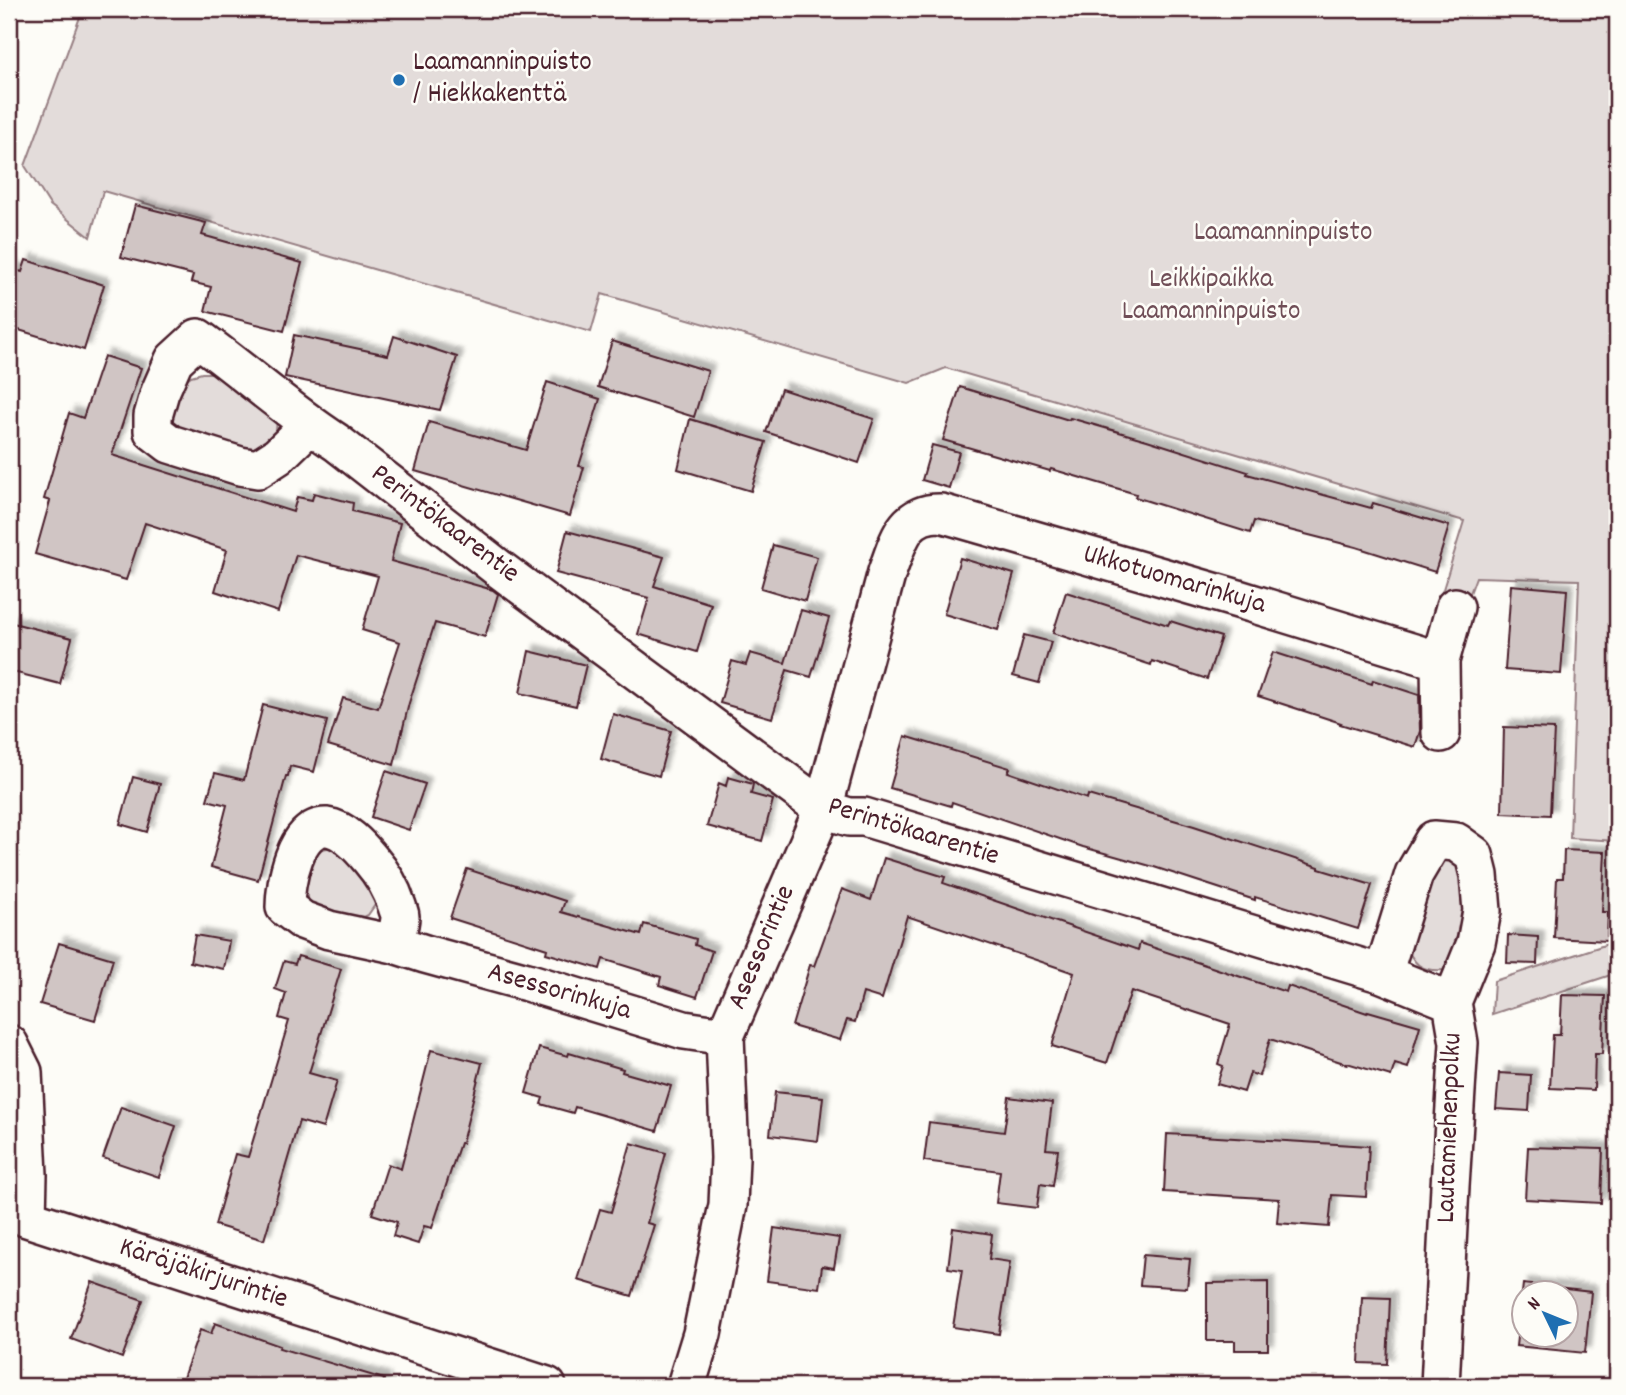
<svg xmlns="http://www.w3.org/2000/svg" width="1626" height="1395" font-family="Dekko,sans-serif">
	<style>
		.green { fill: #e3dcda; stroke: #967e82; stroke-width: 2 }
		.building { fill: #d0c5c4; stroke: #4a1f2b; stroke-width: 2; fill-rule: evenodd; filter: url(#shadow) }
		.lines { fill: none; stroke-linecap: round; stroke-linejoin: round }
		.minor-casing { stroke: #4a1f2b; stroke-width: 42 }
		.minor { stroke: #fdfcf7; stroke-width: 37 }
		.poi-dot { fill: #1f6fb2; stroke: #fdfcf7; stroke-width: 2.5 }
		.labels { text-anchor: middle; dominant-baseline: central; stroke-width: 5; stroke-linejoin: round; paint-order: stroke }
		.poi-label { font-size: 28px; fill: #4a1f2b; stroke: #fdfcf7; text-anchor: start }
		.park-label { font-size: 28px; fill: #704e57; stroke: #fdfcf7 }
		.street-label { font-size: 28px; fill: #4a1f2b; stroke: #fdfcf7 }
	</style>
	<defs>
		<filter id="shadow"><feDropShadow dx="6" dy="-6" stdDeviation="2" flood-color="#0004"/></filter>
	</defs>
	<rect width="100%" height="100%" fill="#fdfcf7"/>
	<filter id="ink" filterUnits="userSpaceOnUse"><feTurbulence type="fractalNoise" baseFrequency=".0143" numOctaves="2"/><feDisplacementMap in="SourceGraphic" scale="14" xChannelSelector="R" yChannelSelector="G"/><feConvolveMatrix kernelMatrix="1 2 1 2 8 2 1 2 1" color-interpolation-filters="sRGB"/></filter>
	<g filter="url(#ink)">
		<path class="green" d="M83 9H1613L1617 28V841L1570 838 1579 580 1476 577 1465 607 1440 599 1464 521 946 368 909 383 602 294 591 332 103 191 90 237 50 205 25 166Z
			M202 373H214L226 377 275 416C280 432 272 440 263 453L185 437 173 425 170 415 183 382 191 376Z
			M327 848H336L372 881 377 902 368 915 354 922 312 906 301 884 318 850Z
			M1454 853 1469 906 1451 965 1444 970C1425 971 1416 968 1408 950L1432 856Z
			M1617 941V973L1492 1014 1494 981Z"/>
		<path class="building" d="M135 205 206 223 202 235 302 263 284 331 205 311 211 287 191 282 193 275 121 257Z
			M26 260 104 285 84 350 9 327V268L22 272Z
			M294 335 388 355 394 336 457 357 440 410 285 377Z
			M612 341 708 371 694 417 598 387Z
			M104 356 141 368 112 455 293 512 297 497 312 500 314 493 353 503 352 511 400 523 391 561 493 590 498 594 485 637 435 623 409 703 394 765 328 745 343 698 378 708 400 642 362 630 378 576 296 555 278 612 215 591 227 550 145 523 126 580 35 554 50 501 44 499 69 413 83 418Z
			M547 382 600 399 579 466 584 467 570 516 415 471 429 422 526 450Z
			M960 387 1069 420 1070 418 1147 440 1248 472 1247 474 1371 508 1373 503 1449 526 1435 572 1356 547 1254 521 1250 533 1135 497 1136 494 1051 469 1050 471 943 440Z
			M781 389 874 419 859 463 766 432Z
			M690 419 766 442 751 491 678 469Z
			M932 445 959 452 949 488 922 480Z
			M567 531 664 557 654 586 711 604 697 652 638 634 649 598 556 573Z
			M773 545 817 557 805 601 761 588Z
			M960 558 1014 574 998 630 944 614Z
			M1511 585 1567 590 1561 674 1505 670Z
			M1066 592 1168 625 1170 621 1221 637 1207 679 1152 661 1151 665 1053 633Z
			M801 610 829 618 811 677 787 670 772 718 720 703 732 661 746 665 750 653 785 663Z
			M9 622 72 638 60 684 9 671Z
			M1024 635 1051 642 1039 683 1013 676Z
			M529 651 586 665 576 706 520 693Z
			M1273 652 1372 684 1373 680 1419 695 1420 731 1415 747 1340 724 1341 723 1258 696Z
			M263 705 327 721 314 772 290 766 288 776H286L258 880 211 867 227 805 207 800 215 773 244 780Z
			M613 714 671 731 659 776 601 759Z
			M1504 727 1554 729 1550 815 1502 813Z
			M905 736 1010 768 1008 772 1087 799 1088 795 1194 826 1319 867V869L1372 885 1358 929 1255 897V900L1154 867 1083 847 952 802 951 806 890 788Z
			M386 771 425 784 409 830 371 817Z
			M133 777 160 784 147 832 120 824Z
			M728 777 753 784 751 794 773 800 762 841 707 826 719 783 726 786Z
			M1564 850 1605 852 1602 912H1608L1607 941 1554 938 1557 878H1563Z
			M884 858 945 877 943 883 1138 950 1140 943 1286 992 1288 986 1367 1013 1368 1011 1420 1026 1408 1068 1395 1064 1391 1076 1347 1063V1064L1270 1039 1259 1076 1250 1073 1244 1092 1217 1084 1223 1066 1218 1064 1230 1024 1131 991 1107 1063 1052 1046 1074 973 907 916 882 999 863 993 855 1022 847 1020 840 1040 792 1026 810 965 814 966 842 889 871 900Z
			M467 869 565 901 561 912 641 935 644 924 696 939 695 945 712 951 697 997 659 985 661 977 603 959 600 969 546 953 547 949 450 918Z
			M195 935 229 941 224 969 190 962Z
			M1508 935 1538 937 1537 964 1507 963Z
			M59 943 113 959 95 1020 40 1004Z
			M298 956 341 969 309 1073 337 1081 323 1128 299 1121 264 1240 215 1225 235 1154 248 1157 289 1021 279 1018 286 993 275 989 284 961 295 964Z
			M1562 995 1605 996 1602 1054H1595L1594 1090 1550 1088 1553 1035H1560Z
			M539 1048 568 1056 569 1053 623 1069 622 1072 671 1086 657 1131 575 1107 573 1113 541 1104 543 1098 526 1093Z
			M431 1050 482 1063 462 1143H460L432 1228 424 1226 418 1244 393 1236 397 1222 372 1214 388 1164 401 1169Z
			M1499 1073 1531 1075 1529 1111 1496 1109Z
			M775 1092 823 1097 818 1141 770 1135Z
			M1009 1097 1052 1103 1046 1149 1058 1150 1053 1186 1040 1184 1037 1208 996 1203 1000 1171 924 1161 929 1122 1004 1132Z
			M121 1107 176 1126 159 1177 103 1158Z
			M1167 1134 1369 1146 1366 1197 1332 1195 1329 1227 1277 1223 1279 1199 1164 1192Z
			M631 1143 666 1153 647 1223 654 1225 632 1296 578 1280 600 1209 611 1212Z
			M1528 1147 1603 1149 1601 1203 1525 1199Z
			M774 1228 839 1238 834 1268 822 1266 819 1288 767 1281Z
			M953 1228 992 1234 989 1259 1010 1262 999 1334 953 1327 962 1270 948 1268Z
			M1143 1255 1190 1259 1187 1288 1140 1285Z
			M92 1282 143 1300 122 1358 71 1339Z
			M1268 1282V1350H1235V1341H1207V1283Z
			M1523 1284 1591 1292 1585 1353 1516 1346ZM1524 1293H1566V1335H1524Z
			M1362 1297 1390 1298 1387 1364 1359 1363Z
			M215 1323 280 1346 279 1348 384 1379 383 1386H205L183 1378 200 1330 211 1334Z"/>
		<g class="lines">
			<defs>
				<path id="minor" d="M310 425 278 456 258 469 240 466 170 444 153 431V416L160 392 174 360 198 338C245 372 288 411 336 442L502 571 823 809 849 817H864L1383 974 1452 1002
					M1441 733 1440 661 1455 607
					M394 944C396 936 400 925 400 917 400 913 398 910 397 906 391 887 383 874 370 859 360 847 344 829 327 827 295 825 285 884 285 907L302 920 329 930 394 944 425 954 527 982 684 1030 725 1036
					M1383 974 1414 874 1434 840 1456 842 1474 855 1479 875 1482 911 1476 943 1452 1002 1459 1043 1450 1186 1440 1386
					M9 1044 23 1072 28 1175 27 1218 547 1386
					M686 1386 702 1334 728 1205 730 1158 725 1036 823 809 887 572C898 543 903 512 941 513L1238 599 1440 661"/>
			</defs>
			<use href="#minor" class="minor-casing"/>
			<use href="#minor" class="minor"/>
		</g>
	</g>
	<circle class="poi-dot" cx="399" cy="80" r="7"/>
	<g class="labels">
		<g class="poi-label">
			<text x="413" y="64">Laamanninpuisto<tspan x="413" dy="32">/ Hiekkakenttä</tspan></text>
		</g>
		<g class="park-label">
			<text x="1283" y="234">Laamanninpuisto</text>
			<text x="1211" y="281">Leikkipaikka<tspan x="1211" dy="32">Laamanninpuisto</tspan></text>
		</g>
		<g class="street-label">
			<text transform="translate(444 525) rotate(37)">Perintökaarentie</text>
			<text transform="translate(1174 581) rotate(16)">Ukkotuomarinkuja</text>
			<text transform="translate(913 833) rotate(17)">Perintökaarentie</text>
			<text transform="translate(763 948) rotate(-67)">Asessorintie</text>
			<text transform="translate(559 993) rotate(16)">Asessorinkuja</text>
			<text transform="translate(1451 1128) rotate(-88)">Lautamiehenpolku</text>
			<text transform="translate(203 1275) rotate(18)">Käräjäkirjurintie</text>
		</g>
	</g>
	<rect width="1626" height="1395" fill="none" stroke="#fdfcf7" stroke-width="35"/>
	<rect x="18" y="18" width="1591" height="1360" fill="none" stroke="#4a1f2b" stroke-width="2.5" filter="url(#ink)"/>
	<g transform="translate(1545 1314) rotate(313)"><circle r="33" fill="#fdfcf7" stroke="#b5a4a5" stroke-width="2"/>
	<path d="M0-5L12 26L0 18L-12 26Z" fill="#1f6fb2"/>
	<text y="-10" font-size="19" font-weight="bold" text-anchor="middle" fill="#4a1f2b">N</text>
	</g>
</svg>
